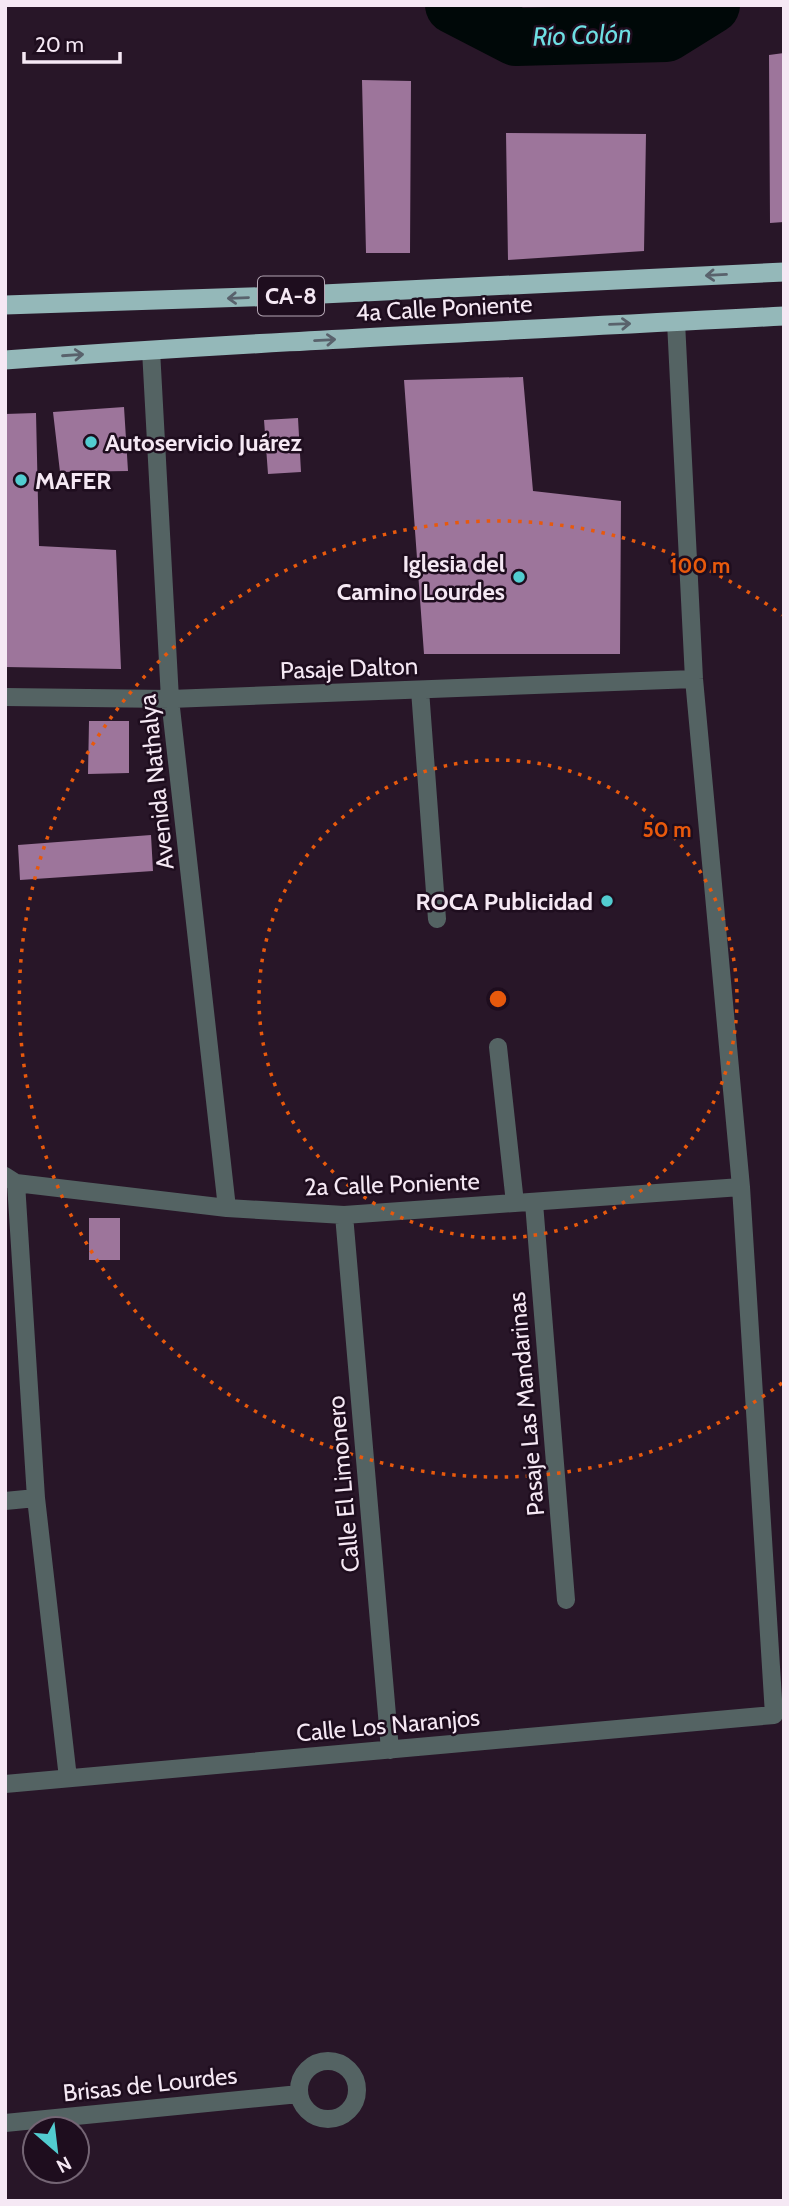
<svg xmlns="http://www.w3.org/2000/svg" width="789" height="2206" font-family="Cabin,sans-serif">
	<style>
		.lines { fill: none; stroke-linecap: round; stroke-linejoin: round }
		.river { stroke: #000808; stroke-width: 58 }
		.building { fill: #9d759b }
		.minor { stroke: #546363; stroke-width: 18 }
		.trunk { stroke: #94b8b9; stroke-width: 19 }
		.oneway { stroke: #59626c }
		.ring { fill: none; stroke: #e8590c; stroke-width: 3.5; stroke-dasharray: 3.5 7 }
		.poi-dot { fill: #52ccd0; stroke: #1e0d1e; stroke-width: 2.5 }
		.labels { text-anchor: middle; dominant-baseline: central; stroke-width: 5; stroke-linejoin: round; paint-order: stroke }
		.shield { fill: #1e0d1e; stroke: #b4a6b4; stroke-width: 2 }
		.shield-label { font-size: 23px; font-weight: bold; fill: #f5e8f4 }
		.street-label { font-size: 24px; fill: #f5e8f4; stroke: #1e0d1e }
		.poi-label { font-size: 24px; font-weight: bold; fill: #f5e8f4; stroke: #1e0d1e; text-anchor: start }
		.water-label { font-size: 26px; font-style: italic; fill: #6edfe3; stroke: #1e0d1e }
		.centre { fill: #e8590c; stroke: #1e0d1e; stroke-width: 3.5 }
		.ring-label { font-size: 21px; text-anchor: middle; font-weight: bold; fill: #e8590c; stroke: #1e0d1e; stroke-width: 5; stroke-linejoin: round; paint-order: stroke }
	</style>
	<rect width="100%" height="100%" fill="#281628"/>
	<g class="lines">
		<path class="river" d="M454 5 516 37 666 33 711 5"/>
	</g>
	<path class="building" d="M784 53V222L770 223 769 55Z
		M362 80 411 81 410 253H366Z
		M506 133 646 134 644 251 508 260Z
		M523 377 533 491 621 501 620 654H424L404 380Z
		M124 407 128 471 60 472 53 412Z
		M36 413 39 546 116 550 121 669 5 667V414Z
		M298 418 301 472 268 474 264 420Z
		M89 721H129V773L88 774Z
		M151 835 153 871 20 880 18 845Z
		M89 1218H120V1260H89Z"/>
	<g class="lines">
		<path class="minor" d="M151 350 170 699 227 1208
			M420 690 437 919
			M5 697 170 699 694 679
			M498 1047 515 1203
			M5 1176 16 1183 227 1208 344 1215 741 1187
			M16 1183 36 1498 68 1778
			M534 1203 566 1600
			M344 1215 390 1750
			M5 1501 36 1498
			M5 1784 774 1715 741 1187 694 679 676 322
			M299 2090a29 29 0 1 1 58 0a29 29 0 1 1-58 0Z
			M5 2123 299 2094"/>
		<path class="trunk" d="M5 305 281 296 784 272
			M5 360C265 341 524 330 784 316"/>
	</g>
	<defs><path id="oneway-shaft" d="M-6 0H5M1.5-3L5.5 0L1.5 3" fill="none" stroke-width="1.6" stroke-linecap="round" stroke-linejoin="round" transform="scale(1.75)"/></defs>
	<g class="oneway">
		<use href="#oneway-shaft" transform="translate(716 275) rotate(177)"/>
		<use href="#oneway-shaft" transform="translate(238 298) rotate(178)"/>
		<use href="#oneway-shaft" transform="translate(620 324) rotate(-2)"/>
		<use href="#oneway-shaft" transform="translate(325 340) rotate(-3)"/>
		<use href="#oneway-shaft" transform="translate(73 355) rotate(-4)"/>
	</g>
	<g class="ring">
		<circle cx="498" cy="999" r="239"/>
		<path d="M782 1383A478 478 0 1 1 782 615"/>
	</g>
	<g class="poi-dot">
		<circle cx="91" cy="442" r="7"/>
		<circle cx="21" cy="480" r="7"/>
		<circle cx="519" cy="577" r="7"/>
		<circle cx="607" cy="901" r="7"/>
	</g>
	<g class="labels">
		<rect class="shield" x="258" y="276.5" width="66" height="39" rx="5"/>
		<g class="shield-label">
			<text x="291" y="296">CA-8</text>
		</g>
		<g class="street-label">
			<text transform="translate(444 308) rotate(-3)">4a Calle Poniente</text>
			<text transform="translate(349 668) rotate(-2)">Pasaje Dalton</text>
			<text transform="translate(156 782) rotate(-96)">Avenida Nathalya</text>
			<text transform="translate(392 1184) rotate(-2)">2a Calle Poniente</text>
			<text transform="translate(526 1404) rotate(-95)">Pasaje Las Mandarinas</text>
			<text transform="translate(343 1484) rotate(-95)">Calle El Limonero</text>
			<text transform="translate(388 1725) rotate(-5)">Calle Los Naranjos</text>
			<text transform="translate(150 2084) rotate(-6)">Brisas de Lourdes</text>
		</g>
		<g class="poi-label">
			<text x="105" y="442">Autoservicio Juárez</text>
			<text x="35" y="480">MAFER</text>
			<text x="505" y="563" text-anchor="end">Iglesia del<tspan x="505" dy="28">Camino Lourdes</tspan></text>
			<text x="593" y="901" text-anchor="end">ROCA Publicidad</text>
		</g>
		<g class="water-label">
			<text transform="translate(582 35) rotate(-2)">Río Colón</text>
		</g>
	</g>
	<circle cx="498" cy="999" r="10" class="centre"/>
	<g class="ring-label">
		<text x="700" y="573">100 m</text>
		<text x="667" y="837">50 m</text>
	</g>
	<rect width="789" height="2206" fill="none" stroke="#f5e8f4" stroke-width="14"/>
	<g transform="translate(56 2150) rotate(152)"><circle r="33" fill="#1e0d1e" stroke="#746574" stroke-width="2"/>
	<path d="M0-5L12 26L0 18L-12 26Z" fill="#52ccd0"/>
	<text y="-10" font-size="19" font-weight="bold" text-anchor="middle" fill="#f5e8f4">N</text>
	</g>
	<path d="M24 52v10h96v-10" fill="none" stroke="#f5e8f4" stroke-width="3.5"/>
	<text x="35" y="52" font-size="21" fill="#f5e8f4" stroke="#1e0d1e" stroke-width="5" paint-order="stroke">20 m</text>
</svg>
